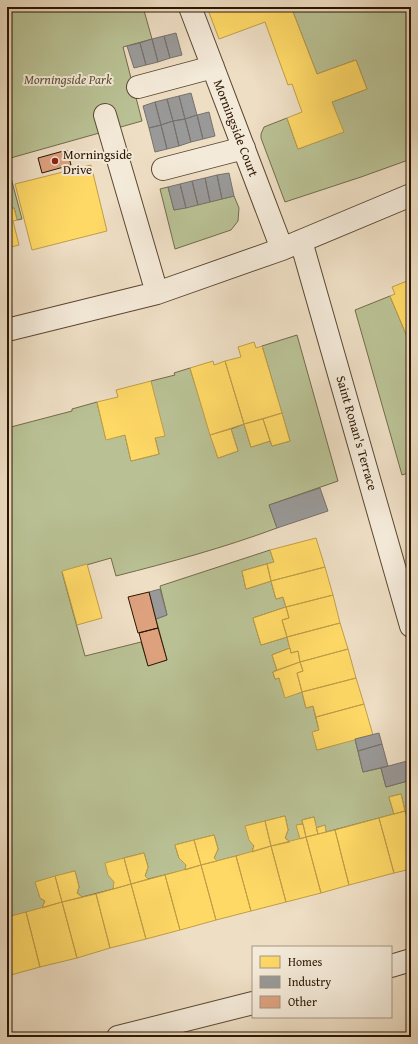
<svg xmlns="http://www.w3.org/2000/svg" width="418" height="1044" font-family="'Gentium Book Plus',serif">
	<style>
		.green { fill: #b9c194; stroke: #726b4a }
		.homes { fill: #ffd966; stroke: #bf9e47 }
		.industry { fill: #999; stroke: #78716b }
		.building { fill: #dda17e; stroke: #2a1500 }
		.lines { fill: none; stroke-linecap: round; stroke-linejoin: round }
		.minor-casing { stroke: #5b4731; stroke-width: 24 }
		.minor { stroke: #f4ead9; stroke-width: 22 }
		.poi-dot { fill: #8f2418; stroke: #f4ead9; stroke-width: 1.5 }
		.labels { text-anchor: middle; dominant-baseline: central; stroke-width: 4; stroke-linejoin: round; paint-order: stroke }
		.park-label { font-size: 13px; font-style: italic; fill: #5c5134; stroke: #f4ead9 }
		.street-label { font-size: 13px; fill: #2a1500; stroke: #f4ead9 }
		.poi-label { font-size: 13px; fill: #2a1500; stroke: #f4ead9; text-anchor: start }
	</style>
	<rect width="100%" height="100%" fill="#eedec4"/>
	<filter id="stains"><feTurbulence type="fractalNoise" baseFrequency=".005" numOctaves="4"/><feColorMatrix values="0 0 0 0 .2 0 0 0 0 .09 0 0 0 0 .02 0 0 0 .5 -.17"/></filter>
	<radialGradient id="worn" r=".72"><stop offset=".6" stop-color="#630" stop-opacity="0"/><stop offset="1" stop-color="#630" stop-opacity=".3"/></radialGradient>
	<path class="green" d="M7 7H143L152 39 123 47 142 121 7 159Z
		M291 7H411V159L361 177 285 202 261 138V134L264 127 287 118 298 149 343 132 332 102 367 89 356 60 317 74Z
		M7 163 22 219 17 220 14 208 10 209 7 197Z
		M168 187 174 210 234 196 239 208 238 221 231 230 175 249 160 189Z
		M390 296 411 346V472L402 475 355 310Z
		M297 335 338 481 269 505 277 528C223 548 171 562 116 576L111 558 62 572 85 656 141 642 148 665 167 660 156 619 167 615 160 586 270 550 274 562 242 571 246 589 271 581 276 599 283 597 286 607 253 618 261 645 287 637 290 648 272 655 277 670 273 672 275 679 279 678 285 697 302 692 306 708 313 706 319 730 313 732 317 750 355 739 363 772 381 768 386 787 411 780V805L404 807 401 794 389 797 394 814 326 832 325 825 316 828 314 817 302 820 303 824 297 825 300 839 290 842 285 838 288 830 285 816 246 826 254 846 252 852 217 861 214 858 218 849 214 835 175 845 179 858 186 865 185 870 148 879 145 876 148 867 144 853 124 858 113 889 82 897 77 893 79 887 75 871 36 882 40 898 45 901 42 908 13 916 7 910 9 904 7 897V483L9 482 7 473V428L72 411V409L97 402 106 439 125 435 131 461 159 454 155 438 151 381 175 375 174 373 190 368 218 458 238 451 231 429 244 424 251 447 270 441 272 446 290 441 262 346Z"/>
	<path class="homes" d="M207 7H291L317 74 356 60 367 89 332 102 344 132 298 149 287 118 302 112 292 84 288 85 265 22 219 39Z
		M91 165 107 231 32 250 15 184Z
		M7 197 10 209 14 208 17 220 13 221 19 245 7 248Z
		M407 281 410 287H411V346L390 296 395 294 392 287Z
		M254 342 256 348 262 346 282 413 244 424 225 361 241 357 238 347Z
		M213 361 214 365 225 361 244 424 210 435 190 368Z
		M151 381 165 436 155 438 159 454 131 461 125 435 106 440 97 402 118 397 116 390Z
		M282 413 290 441 272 446 263 419Z
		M263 419 270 441 251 447 244 424Z
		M231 429 238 451 218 458 210 435Z
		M316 538 325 567 271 581 267 564 274 562 270 550Z
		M87 564 102 618 77 625 62 571Z
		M267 564 271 581 246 589 242 571Z
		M325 567 333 595 286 607 283 597 276 599 271 581Z
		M333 595 340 623 287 637 282 620 289 618 286 607Z
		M286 607 289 618 282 620 287 637 261 645 253 618Z
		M340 623 348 649 300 662 298 651 291 653 287 637Z
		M290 648 291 653 298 651 300 662 277 670 272 655Z
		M348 649 356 678 302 692 297 673 303 671 300 662Z
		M300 662 303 671 297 673 302 692 285 698 279 678 275 679 273 672Z
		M356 678 364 704 316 717 313 706 306 708 302 692Z
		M364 704 373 735 317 750 312 732 319 730 316 717Z
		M401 794 405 811 394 814 389 797Z
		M411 805V819L408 820 404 807Z
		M405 811 411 833V869L394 873 379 818Z
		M285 816 288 830 285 838 290 842 271 846 265 821Z
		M314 817 318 834 306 837 302 820Z
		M379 818 394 873 349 885 335 830Z
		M265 821 271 846 252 852 254 846 249 840 245 826Z
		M303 824 306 837 300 839 296 825Z
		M325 825 326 832 318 834 316 828Z
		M335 830 349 885 321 893 306 837Z
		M214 835 218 849 214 858 217 861 201 865 194 840Z
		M306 837 321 893 286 902 271 846Z
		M194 840 201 865 185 870 186 865 179 858 175 845Z
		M271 846 286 902 251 911 236 856Z
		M144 853 148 867 145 876 148 879 131 884 124 858Z
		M236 856 251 911 216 920 201 865Z
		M124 858 131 884 113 889 114 882 108 875 105 863Z
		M201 865 216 920 180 930 165 875Z
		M75 871 79 887 77 893 82 897 62 902 55 876Z
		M165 875 180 930 146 939 131 884Z
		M55 876 62 902 42 908 45 901 40 898 35 882Z
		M131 884 146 939 110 948 96 894Z
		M96 894 110 948 77 958 62 902Z
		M62 902 77 958 40 967 26 912Z
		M26 912 40 967 7 976V917Z"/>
	<path class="industry" d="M176 33 182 55 170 58 164 36Z
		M164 36 170 58 158 62 152 39Z
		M152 39 158 62 146 65 140 43Z
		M140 43 146 65 134 68 127 46Z
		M191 93 197 115 185 119 179 96Z
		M179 96 185 119 173 121 167 99Z
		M167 99 173 121 161 125 155 102Z
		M155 102 161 125 149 128 143 106Z
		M209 112 215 136 203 139 197 115Z
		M197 115 203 139 191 142 185 119Z
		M185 119 191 142 179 146 173 121Z
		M173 121 179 146 167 149 161 125Z
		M161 125 167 149 155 152 149 128Z
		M229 173 234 196 222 199 217 175Z
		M217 175 222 199 210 202 205 178Z
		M205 178 210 202 198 205 192 181Z
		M192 181 198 205 186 208 180 184Z
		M180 184 186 208 174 210 168 187Z
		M320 488 328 511 277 528 269 505Z
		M160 589 167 615 156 619 149 592Z
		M379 733 382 744 358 751 355 739Z
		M382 744 388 766 363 772 358 751Z
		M411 760V780L386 787 381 768Z"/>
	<path class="building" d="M67 150 71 165 42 173 38 158Z
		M149 592 158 628 138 633 128 597Z
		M158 628 167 660 148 666 139 633Z"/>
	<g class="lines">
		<defs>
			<path id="minor" d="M190 7 282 249
				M138 87 213 67
				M105 115 157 293
				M163 169 244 148
				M301 241 411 626
				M7 330 157 293 282 249 411 195
				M391 966 411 960
				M118 1037 253 1003"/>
		</defs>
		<use href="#minor" class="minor-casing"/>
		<use href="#minor" class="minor"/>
	</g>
	<circle class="poi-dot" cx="55" cy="161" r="4"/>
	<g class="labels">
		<g class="park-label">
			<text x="68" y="79">Morningside Park</text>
		</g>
		<g class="street-label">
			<text transform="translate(236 128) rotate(69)">Morningside Court</text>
			<text transform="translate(357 433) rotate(74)">Saint Ronan's Terrace</text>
		</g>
		<g class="poi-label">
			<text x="63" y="154">Morningside<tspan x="63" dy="15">Drive</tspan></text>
		</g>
	</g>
	<rect width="418" height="1044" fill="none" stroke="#eedec4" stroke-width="24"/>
	<rect x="8" y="8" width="402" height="1028" fill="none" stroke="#2a1500" stroke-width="2"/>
	<rect x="12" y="12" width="394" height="1020" fill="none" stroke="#2a1500"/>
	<rect x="252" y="946" width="140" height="72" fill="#f4ead9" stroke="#a39582"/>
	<rect x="260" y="956" width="20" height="12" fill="#ffd966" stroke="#a39582"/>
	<text x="288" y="966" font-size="12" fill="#2a1500">Homes</text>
	<rect x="260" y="976" width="20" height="12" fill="#999999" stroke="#a39582"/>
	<text x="288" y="986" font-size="12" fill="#2a1500">Industry</text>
	<rect x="260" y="996" width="20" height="12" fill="#dda17e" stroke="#a39582"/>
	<text x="288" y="1006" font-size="12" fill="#2a1500">Other</text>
	<rect width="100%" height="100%" filter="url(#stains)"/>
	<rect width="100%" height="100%" fill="url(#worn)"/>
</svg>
